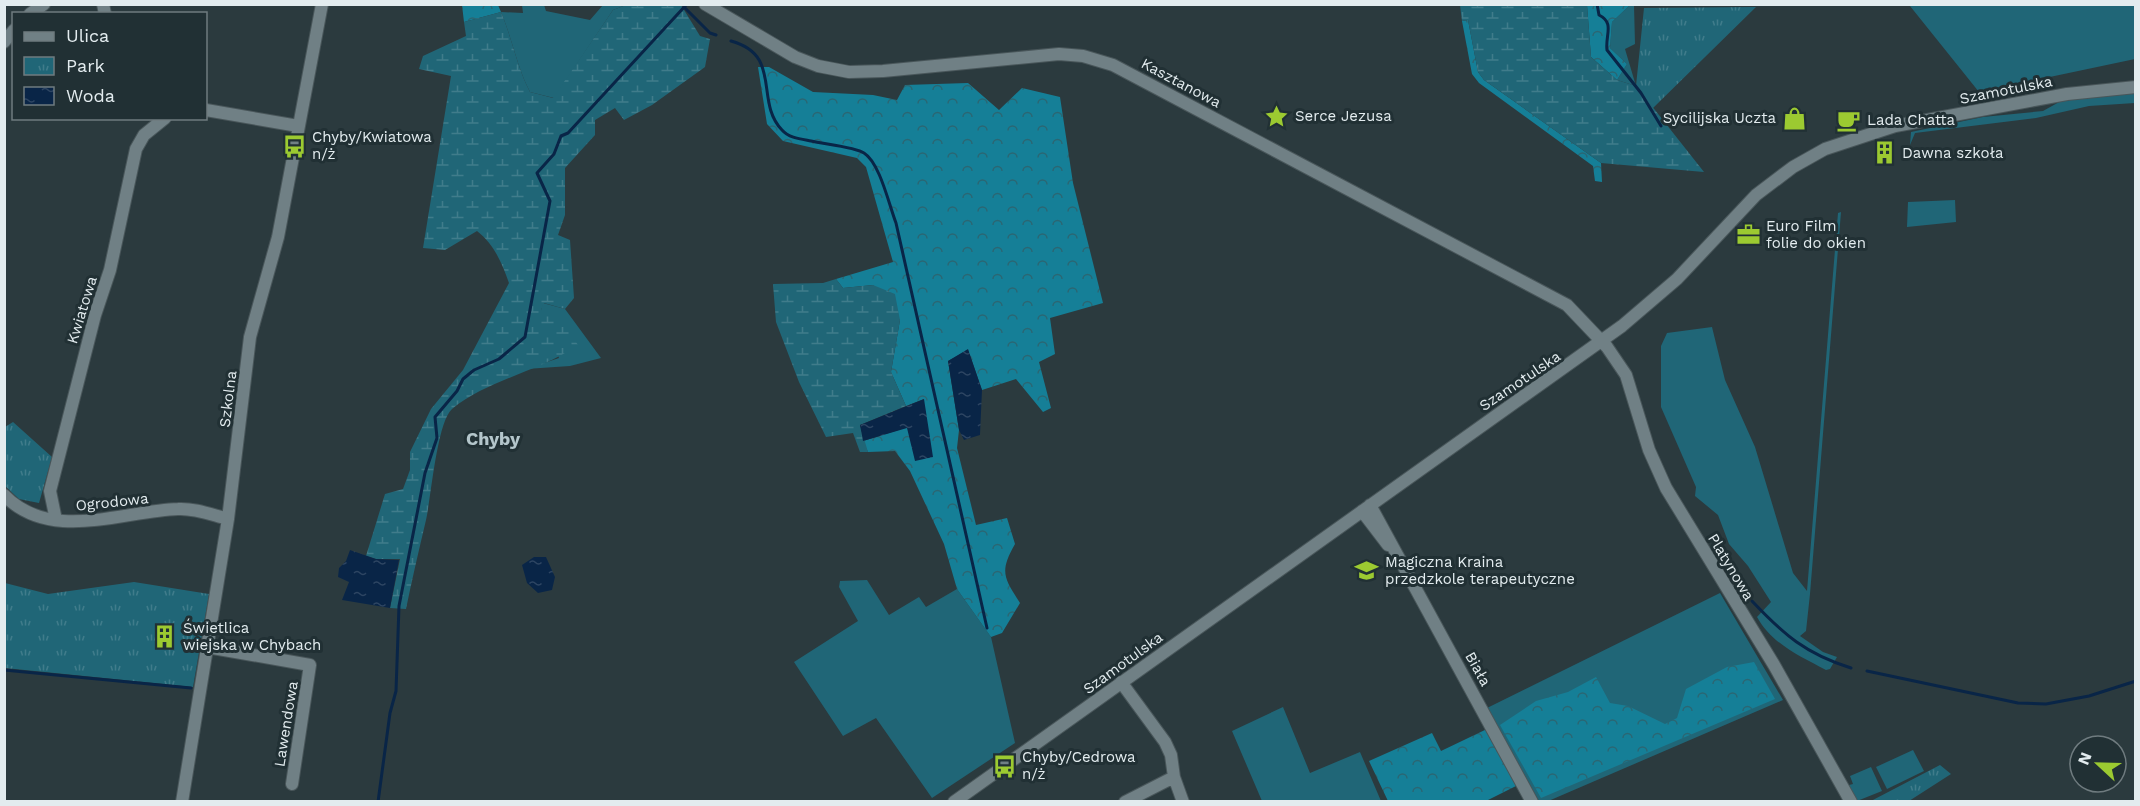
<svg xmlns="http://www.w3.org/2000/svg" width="2140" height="806" font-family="'Work Sans',sans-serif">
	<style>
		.green { fill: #206677 }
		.forest { fill: url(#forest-crowns) }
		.wetland { fill: url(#wetland-marsh) }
		.park { fill: url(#park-tufts) }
		.water { fill: url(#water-ripples) }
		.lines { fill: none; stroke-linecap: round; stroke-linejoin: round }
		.stream { stroke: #092547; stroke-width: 3 }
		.minor-casing { stroke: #49565a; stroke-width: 14 }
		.minor { stroke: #708085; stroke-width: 12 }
		.labels { text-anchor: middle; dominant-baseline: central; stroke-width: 6; stroke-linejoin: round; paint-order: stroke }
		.street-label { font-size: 15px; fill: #e3ecef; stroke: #213034 }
		.poi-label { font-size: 15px; fill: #e3ecef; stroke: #213034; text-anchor: start }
		.quarter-label { font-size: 18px; font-weight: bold; fill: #b4c6cb; stroke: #213034 }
	</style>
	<defs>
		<pattern id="forest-crowns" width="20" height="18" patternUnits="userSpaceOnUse" patternTransform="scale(1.5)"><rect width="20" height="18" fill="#157f97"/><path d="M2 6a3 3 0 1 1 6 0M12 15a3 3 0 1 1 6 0" fill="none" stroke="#2a6673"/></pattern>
		<pattern id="wetland-marsh" width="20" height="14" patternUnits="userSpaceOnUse" patternTransform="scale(1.5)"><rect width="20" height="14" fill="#206677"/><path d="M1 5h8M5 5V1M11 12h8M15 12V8" fill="none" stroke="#407c8b"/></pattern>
		<pattern id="park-tufts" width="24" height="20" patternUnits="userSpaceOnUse" patternTransform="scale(1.5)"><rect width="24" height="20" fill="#206677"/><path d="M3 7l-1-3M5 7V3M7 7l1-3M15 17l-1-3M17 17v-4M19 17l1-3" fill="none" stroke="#407c8b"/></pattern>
		<pattern id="water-ripples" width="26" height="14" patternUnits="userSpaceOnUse" patternTransform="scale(1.5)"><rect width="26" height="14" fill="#092547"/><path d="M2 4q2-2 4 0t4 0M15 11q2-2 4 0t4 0" fill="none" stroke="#2d4562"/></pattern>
	</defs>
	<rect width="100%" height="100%" fill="#2b3a3e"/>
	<path class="green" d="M522 5H544L546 11 590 20 603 5H626L613 10 554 98 530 92C517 67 512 38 501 12L523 13Z
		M1630 5H1634L1635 44 1625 49 1636 86 1617 80 1627 64 1610 48 1612 22Z
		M1905 5H2135V59L1979 92 1910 6Z
		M2135 93V103L2089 106 2036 118 1915 133 1910 145 1911 132 1983 117 2043 111 2061 101 2079 98Z
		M1955 200 1956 222 1907 227 1908 202Z
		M1841 212 1810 594 1806 631 1800 636 1823 652 1837 657 1830 669 1826 670C1799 656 1771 643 1757 617L1771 602 1748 566 1729 544 1718 515 1695 496 1696 487 1661 407V346L1667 333 1712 327 1725 380 1755 447 1793 573 1807 591 1838 213Z
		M543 303 565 309 601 358 570 366 526 369 559 358 541 310Z
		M867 580 889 615 919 597 926 607 957 589 991 637 1015 743 932 798 876 718 843 736 794 662 858 621 839 587 840 581Z
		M1720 593 1783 700 1546 802 1539 801 1487 708Z
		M1283 707 1310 773 1360 752 1381 801H1262L1232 731Z
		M1913 750 1924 771 1887 789 1876 767Z
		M1871 767 1882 791 1857 801 1849 785 1853 784 1850 776Z"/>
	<path class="forest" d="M462 5H498L501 12 464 22Z
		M1587 5H1630L1612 22 1610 48 1627 64 1617 80 1591 57Z
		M1468 20 1478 72 1484 80 1601 163 1602 182 1595 181 1593 166 1479 83 1472 74 1462 21Z
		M758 67H769L813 92 873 95 897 100 905 85 968 83 999 110 1022 88 1060 97 1073 183 1103 303 1050 318 1055 354 1039 362 1051 408 1043 412 1016 379 982 390 968 350 948 361 959 430 957 448 976 525 1007 518 1015 544C999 572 1004 578 1020 603L1002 633 991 637 957 589 944 544 910 471 895 451 868 452 863 441 908 427 924 399 906 406 891 372 900 320 873 285 843 288 836 279 893 262 866 167 857 158 783 141 767 124Z
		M1754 662 1775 699 1541 798 1500 725 1536 701 1568 692 1596 677 1610 703 1628 706 1665 724 1677 718 1686 689 1727 667Z
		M1487 729 1518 785 1486 801H1388L1369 761 1432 733 1441 751Z"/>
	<path class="wetland" d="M626 5H681L700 36 710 39 705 67 652 105 624 120 615 108 595 120V135L565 168V215L558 235 570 240 574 298 565 309 544 303 541 310 556 314 578 345C539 372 489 379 452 409 437 422 431 498 426 520 419 550 412 579 406 609L390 608 400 559H376L366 556 385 494 403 489 410 470V452L431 409 463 370 509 283C502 263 494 244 477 231L445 250 423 248 451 76 419 69 423 56 466 36 464 22 501 12C512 38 517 67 530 92L553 98 613 10Z
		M1460 5H1587L1591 57 1617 80 1636 86 1704 172 1601 163 1484 80 1478 72 1468 20 1462 21Z
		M836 279 843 288 873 285 895 294 900 320 891 372 906 406 860 425 868 452H860L853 433 826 437 799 382 776 322 773 284 823 283Z"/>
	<path class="park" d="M1756 7 1653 108 1636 86 1644 8Z
		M13 422 52 457 39 503 19 499 5 486V427Z
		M134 582 209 594 193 687 5 668V583L48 594Z
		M1940 765 1951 774 1909 801H1871Z"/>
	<path class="water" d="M968 349 982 390 980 435 964 440 959 430 948 361Z
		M924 399 933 457 915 461 907 428 863 441 860 425Z
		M350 550 376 559 399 560 390 608 342 600 349 582 338 577 339 568 346 561Z
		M534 557H546L555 577 552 590 538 593 527 583 522 565Z"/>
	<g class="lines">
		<path class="stream" d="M1597 4 1599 15C1615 23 1605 35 1607 50L1641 93 1661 126
			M684 7 710 33 716 35
			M731 41C783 55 754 101 782 130 789 138 800 139 811 141 823 144 855 147 864 153 880 163 889 205 896 223L987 628
			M1752 601C1784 635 1806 654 1851 668
			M4 670 191 688
			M1867 671 2018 703 2046 704 2089 696 2136 681
			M378 802 390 713 396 691 399 606 425 473 437 438 435 417 457 391 463 379 474 370 499 359 525 337 550 201 537 173 554 154 561 136 568 133 687 4"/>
		<defs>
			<path id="minor" d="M103 4 105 14
				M705 4 795 57 818 66 849 72 883 71 1059 54 1083 56 1113 65 1567 305 1607 347 1626 375 1649 450 1666 488 1774 665 1851 802
				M30 14 44 4
				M4 42 14 30
				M206 110 298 126
				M4 495C50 543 122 511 178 509 195 508 212 515 228 519
				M1370 505 1532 802
				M1362 511 1388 545
				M56 520 50 491 95 315 110 270 136 149 144 135 165 118
				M207 647 310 665 292 784
				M1121 682 1165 742 1171 755 1174 777 1183 802
				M182 802 228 519 250 337 278 237 322 4
				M954 802 1622 326 1677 279 1756 195 1793 167 1825 149 1895 126 2067 94 2136 87
				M1125 802 1174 777"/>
		</defs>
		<use href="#minor" class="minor-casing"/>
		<use href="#minor" class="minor"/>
	</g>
	<defs>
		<symbol id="sight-bare" viewBox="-9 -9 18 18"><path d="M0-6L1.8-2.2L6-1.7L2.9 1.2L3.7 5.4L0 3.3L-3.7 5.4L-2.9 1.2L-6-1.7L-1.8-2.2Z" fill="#9cca31" stroke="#213034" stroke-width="2.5" paint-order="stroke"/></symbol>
		<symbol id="shop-bare" viewBox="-9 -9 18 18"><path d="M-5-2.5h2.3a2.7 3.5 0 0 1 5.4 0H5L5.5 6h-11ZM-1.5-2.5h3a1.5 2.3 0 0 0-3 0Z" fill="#9cca31" stroke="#213034" stroke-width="2.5" paint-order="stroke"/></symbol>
		<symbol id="cafe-bare" viewBox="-9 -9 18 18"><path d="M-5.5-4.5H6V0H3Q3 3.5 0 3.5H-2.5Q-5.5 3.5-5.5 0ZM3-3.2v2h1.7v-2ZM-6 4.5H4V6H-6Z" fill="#9cca31" stroke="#213034" stroke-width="2.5" paint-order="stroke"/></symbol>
		<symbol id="bus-bare" viewBox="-9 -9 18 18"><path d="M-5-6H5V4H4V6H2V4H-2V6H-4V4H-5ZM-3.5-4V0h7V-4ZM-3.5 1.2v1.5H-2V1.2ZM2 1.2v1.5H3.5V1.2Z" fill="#9cca31" stroke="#213034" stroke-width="2.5" paint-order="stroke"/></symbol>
		<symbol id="building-bare" viewBox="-9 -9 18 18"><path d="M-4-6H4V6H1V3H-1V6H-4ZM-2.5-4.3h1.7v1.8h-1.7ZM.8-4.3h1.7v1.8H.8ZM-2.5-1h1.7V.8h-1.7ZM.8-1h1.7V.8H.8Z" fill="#9cca31" stroke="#213034" stroke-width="2.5" paint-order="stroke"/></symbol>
		<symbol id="office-bare" viewBox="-9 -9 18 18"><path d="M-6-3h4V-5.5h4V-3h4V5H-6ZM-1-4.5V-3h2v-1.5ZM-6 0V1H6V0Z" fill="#9cca31" stroke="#213034" stroke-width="2.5" paint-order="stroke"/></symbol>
		<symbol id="school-bare" viewBox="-9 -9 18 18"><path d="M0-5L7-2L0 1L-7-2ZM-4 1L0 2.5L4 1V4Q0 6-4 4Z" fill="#9cca31" stroke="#213034" stroke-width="2.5" paint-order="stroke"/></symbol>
	</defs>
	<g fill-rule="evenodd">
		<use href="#sight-bare" x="1260" y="100" width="33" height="33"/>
		<use href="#shop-bare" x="1778" y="102" width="33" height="33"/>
		<use href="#cafe-bare" x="1832" y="104" width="33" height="33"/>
		<use href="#bus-bare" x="278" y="130" width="33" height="33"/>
		<use href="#building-bare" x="1868" y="136" width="33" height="33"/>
		<use href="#office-bare" x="1732" y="218" width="33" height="33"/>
		<use href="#school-bare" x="1350" y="554" width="33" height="33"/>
		<use href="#building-bare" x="148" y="620" width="33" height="33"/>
		<use href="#bus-bare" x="988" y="750" width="33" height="33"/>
	</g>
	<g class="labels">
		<g class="street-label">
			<text transform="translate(1181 83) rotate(28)">Kasztanowa</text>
			<text transform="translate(2006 90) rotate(-11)">Szamotulska</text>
			<text transform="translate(82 310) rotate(-73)">Kwiatowa</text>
			<text transform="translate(1520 381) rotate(-34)">Szamotulska</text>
			<text transform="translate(228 399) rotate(-83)">Szkolna</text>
			<text transform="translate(112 502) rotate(-6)">Ogrodowa</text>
			<text transform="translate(1731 567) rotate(59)">Platynowa</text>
			<text transform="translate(1123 663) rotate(-36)">Szamotulska</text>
			<text transform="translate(1478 669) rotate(61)">Biała</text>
			<text transform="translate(286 724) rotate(-81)">Lawendowa</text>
		</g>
		<g class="poi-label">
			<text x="1295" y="116">Serce Jezusa</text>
			<text x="1776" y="118" text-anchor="end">Sycilijska Uczta</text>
			<text x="1867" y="120">Lada Chatta</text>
			<text x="312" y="137">Chyby/Kwiatowa<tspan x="312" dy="17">n/ż</tspan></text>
			<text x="1902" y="153">Dawna szkoła</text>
			<text x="1766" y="226">Euro Film<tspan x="1766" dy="17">folie do okien</tspan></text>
			<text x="1385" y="562">Magiczna Kraina<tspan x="1385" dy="17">przedzkole terapeutyczne</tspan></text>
			<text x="183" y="628">Świetlica<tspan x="183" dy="17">wiejska w Chybach</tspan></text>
			<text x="1022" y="757">Chyby/Cedrowa<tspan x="1022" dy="17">n/ż</tspan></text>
		</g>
		<g class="quarter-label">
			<text x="493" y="438">Chyby</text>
		</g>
	</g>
	<rect width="2140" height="806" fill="none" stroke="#e3ecef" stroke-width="12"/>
	<rect x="12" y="12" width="195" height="108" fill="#213034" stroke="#6f7b7f" stroke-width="1.5"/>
	<rect x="24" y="32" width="30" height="9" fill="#708085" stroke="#6f7b7f" stroke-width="1.5"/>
	<text x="66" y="42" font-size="18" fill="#e3ecef">Ulica</text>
	<rect x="24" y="57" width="30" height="18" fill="url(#park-tufts)" stroke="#6f7b7f" stroke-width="1.5"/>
	<text x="66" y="72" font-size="18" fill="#e3ecef">Park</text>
	<rect x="24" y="87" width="30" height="18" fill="url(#water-ripples)" stroke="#6f7b7f" stroke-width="1.5"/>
	<text x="66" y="102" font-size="18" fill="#e3ecef">Woda</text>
	<g transform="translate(2098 764) rotate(292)"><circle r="28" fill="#213034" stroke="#6f7b7f" stroke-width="1.5"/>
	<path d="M0-4.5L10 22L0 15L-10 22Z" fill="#9cca31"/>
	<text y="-9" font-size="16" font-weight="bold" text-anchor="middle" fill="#e3ecef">N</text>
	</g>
</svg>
